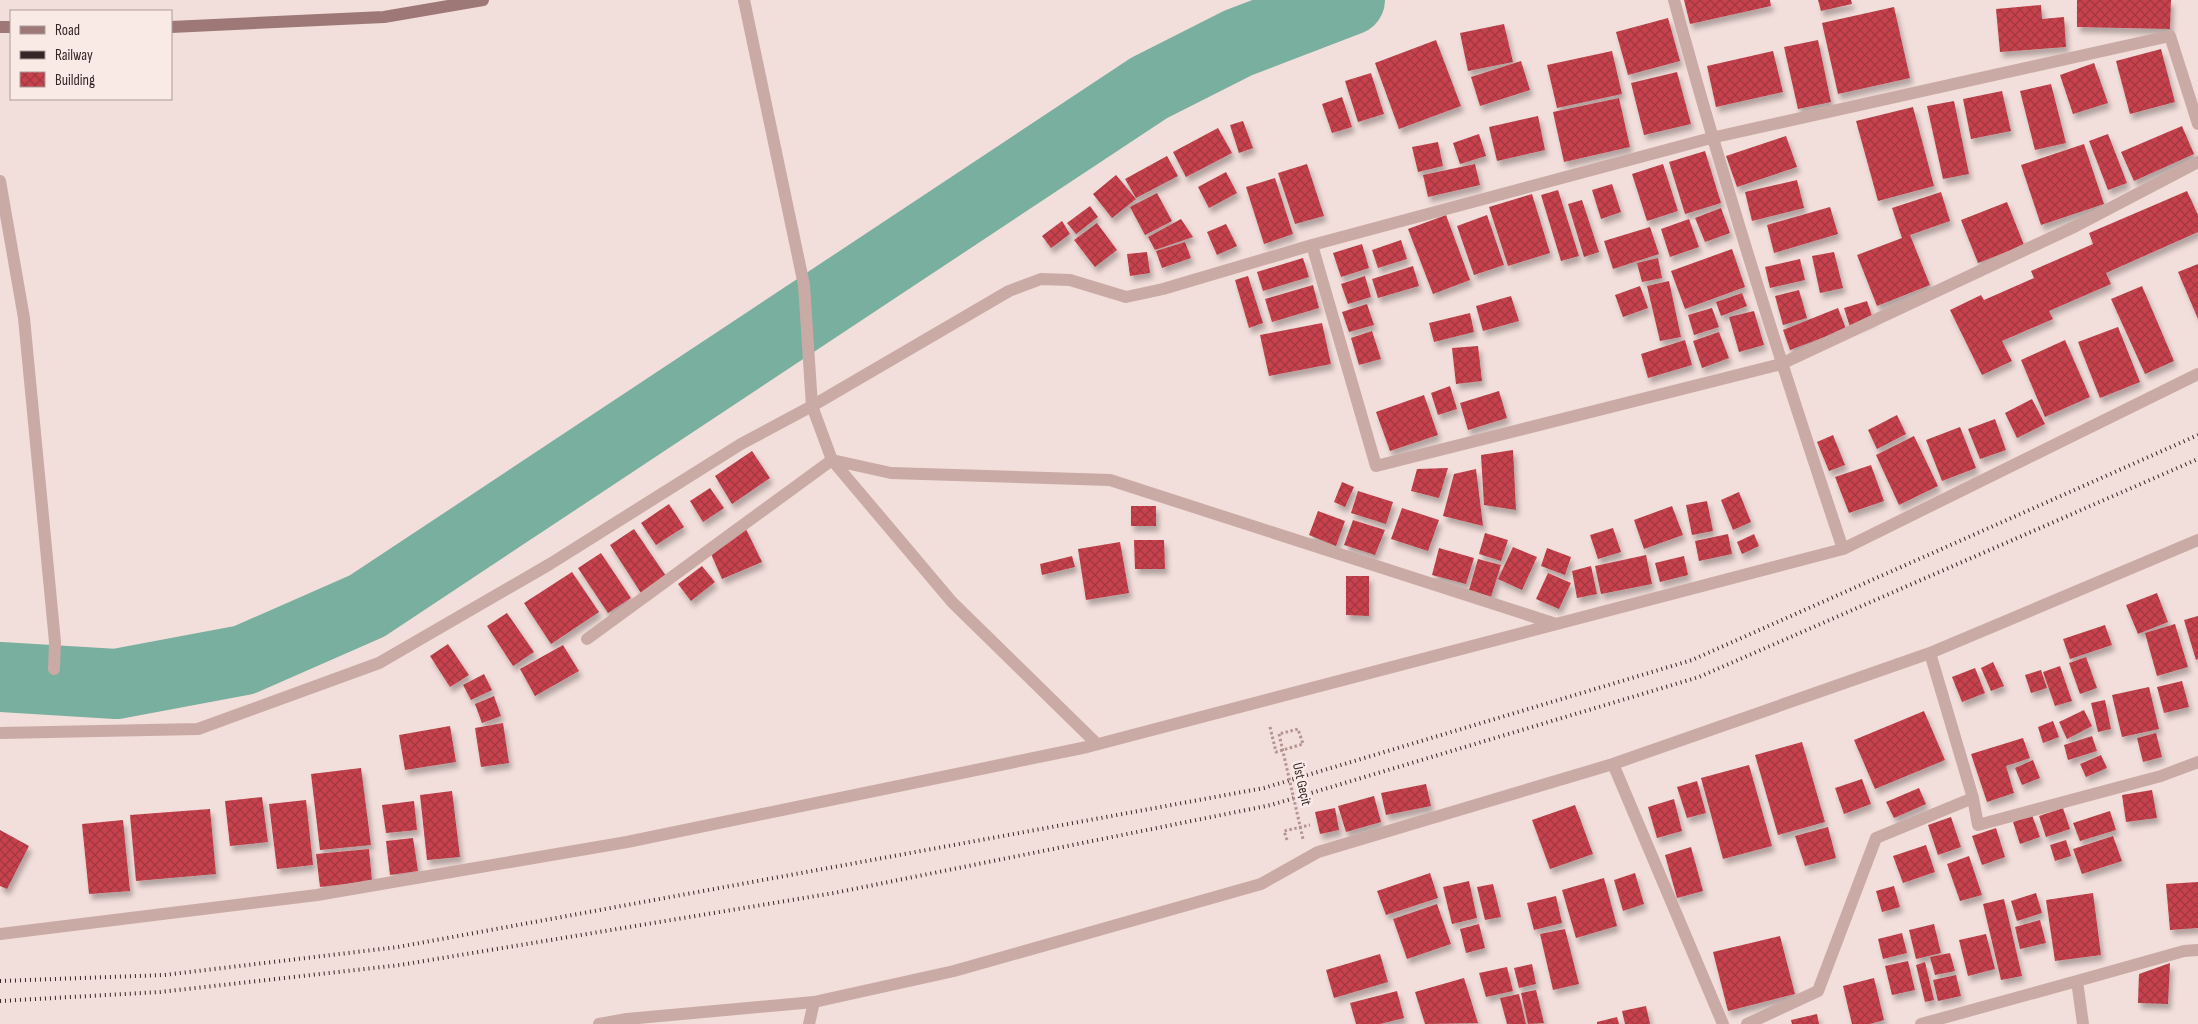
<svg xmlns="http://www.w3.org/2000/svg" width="2198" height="1024" font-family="'Sofia Sans Condensed',sans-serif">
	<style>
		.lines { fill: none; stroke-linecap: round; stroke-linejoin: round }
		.river { stroke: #78af9f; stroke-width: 70 }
		.building { fill: url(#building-cross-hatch); filter: url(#shadow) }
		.path { stroke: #b59490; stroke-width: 3; stroke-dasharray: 2.5 2.5; stroke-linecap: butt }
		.lane { stroke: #caaaa5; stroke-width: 12 }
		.street { stroke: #caaaa5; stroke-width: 12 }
		.secondary { stroke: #9d7877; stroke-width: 12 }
		.rail { stroke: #352727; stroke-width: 4; stroke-dasharray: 1 4; stroke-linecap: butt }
		.path-bridge { stroke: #b59490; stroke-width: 3; stroke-dasharray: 2.5 2.5; stroke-linecap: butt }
		.labels { text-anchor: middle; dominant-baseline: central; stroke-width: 5; stroke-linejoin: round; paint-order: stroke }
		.street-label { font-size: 14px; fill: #352727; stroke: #f9eae6 }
	</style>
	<defs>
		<pattern id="building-cross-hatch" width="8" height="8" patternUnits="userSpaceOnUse" patternTransform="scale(1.25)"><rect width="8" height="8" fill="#c7424d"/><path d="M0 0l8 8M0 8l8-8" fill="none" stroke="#a23740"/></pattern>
		<filter id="shadow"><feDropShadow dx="3" dy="5.5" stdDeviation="2.5" flood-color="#0004"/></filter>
	</defs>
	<rect width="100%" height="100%" fill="#f2deda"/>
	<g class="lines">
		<path class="river" d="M0 677 116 684 244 660 367 606 1149 88 1238 43 1350 0"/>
	</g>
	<path class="building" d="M1684 0H1770L1771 6 1690 24Z
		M1818 0H1851L1852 4 1821 11Z
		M2077 0H2171L2170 29 2077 27Z
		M2041 5 2042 19 2064 17 2066 47 2000 52 1996 9Z
		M1894 7 1910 78 1838 94 1822 23Z
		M1668 18 1680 61 1628 75 1616 32Z
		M1504 24 1513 62 1468 71 1460 33Z
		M1436 40 1461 106 1399 129 1375 63Z
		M1818 40 1831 102 1798 109 1784 47Z
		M2161 49 2175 102 2130 114 2116 61Z
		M1612 51 1622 94 1557 108 1547 65Z
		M1773 51 1783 92 1716 107 1707 66Z
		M1521 61 1530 90 1480 106 1471 77Z
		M2094 63 2108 103 2073 114 2060 75Z
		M1677 72 1691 124 1644 135 1631 83Z
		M1371 73 1384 114 1358 122 1345 81Z
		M2051 84 2066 143 2035 150 2020 91Z
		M2002 91 2011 131 1971 139 1963 99Z
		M1342 97 1352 127 1332 133 1322 104Z
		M1619 98 1630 147 1564 162 1553 112Z
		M1954 101 1969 174 1943 179 1927 106Z
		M1913 107 1934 186 1878 201 1856 121Z
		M1538 116 1545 150 1497 161 1489 127Z
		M1243 121 1253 148 1239 153 1230 125Z
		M2182 126 2194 154 2134 181 2121 152Z
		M1218 128 1232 153 1186 177 1173 152Z
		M1479 134 1486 156 1460 164 1453 143Z
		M2108 134 2127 183 2108 190 2089 141Z
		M1786 136 1797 167 1737 187 1726 156Z
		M1438 142 1443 166 1418 172 1412 147Z
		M2084 144 2104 204 2041 225 2021 165Z
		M1705 151 1721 203 1685 214 1669 162Z
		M1167 156 1178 176 1136 198 1125 179Z
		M1307 164 1324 216 1295 224 1278 173Z
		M1475 164 1480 185 1428 197 1423 175Z
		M1663 164 1678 211 1647 221 1632 174Z
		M1226 172 1237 193 1209 208 1198 187Z
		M1116 175 1136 199 1112 218 1093 194Z
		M1275 178 1293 234 1264 244 1246 187Z
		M1797 180 1804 208 1752 221 1745 192Z
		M1612 184 1621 212 1601 219 1592 190Z
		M1558 190 1579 256 1561 261 1541 195Z
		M2187 191 2198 215V232L2106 273 2111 284 2049 311 2053 319 2002 341 2012 361 1982 375 1950 310 1981 295 1984 300 2034 278 2031 271 2093 244 2089 233Z
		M1941 192 1950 221 1910 235 1930 285 1877 306 1857 255 1902 238 1892 208Z
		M1157 193 1172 221 1145 235 1130 207Z
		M1532 194 1550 253 1508 266 1489 207Z
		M1582 200 1599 252 1584 257 1568 204Z
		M2007 202 2024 245 1978 263 1961 220Z
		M1090 206 1098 217 1076 234 1067 223Z
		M1830 207 1838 234 1774 253 1767 225Z
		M1721 208 1730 233 1705 242 1695 218Z
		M1446 215 1470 280 1433 294 1408 229Z
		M1487 215 1504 265 1474 275 1457 226Z
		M1181 219 1193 237 1155 250 1148 237Z
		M1689 219 1699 247 1670 257 1661 229Z
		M1062 221 1070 234 1051 248 1042 236Z
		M1097 223 1117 250 1095 267 1074 240Z
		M1226 224 1237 246 1217 255 1207 232Z
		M1650 227 1659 254 1613 269 1604 241Z
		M1401 240 1407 259 1378 268 1372 250Z
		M1185 242 1191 258 1162 268 1156 251Z
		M1362 244 1369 268 1341 277 1333 253Z
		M1732 249 1745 287 1685 309 1671 271Z
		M1147 252 1150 273 1130 276 1127 254Z
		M1834 252 1843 288 1820 293 1812 256Z
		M1303 258 1309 277 1263 291 1257 272Z
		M1658 258 1662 278 1642 282 1637 263Z
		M1800 259 1805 280 1770 288 1765 267Z
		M2198 264V319L2178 272Z
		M1413 266 1419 286 1378 298 1372 279Z
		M1248 276 1263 323 1249 328 1235 280Z
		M1365 276 1371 297 1348 304 1341 284Z
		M1669 281 1681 337 1660 341 1647 286Z
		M1313 285 1319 308 1272 322 1265 299Z
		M1640 286 1648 308 1623 317 1615 295Z
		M2142 286 2174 361 2145 374 2111 299Z
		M1799 290 1807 318 1783 325 1775 296Z
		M1742 293 1747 306 1721 316 1716 302Z
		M1511 296 1519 321 1483 331 1476 306Z
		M1867 301 1873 319 1850 327 1844 308Z
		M1367 304 1374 325 1349 332 1342 312Z
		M1712 308 1719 327 1694 335 1688 315Z
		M1838 308 1846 329 1790 350 1783 330Z
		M1754 311 1764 345 1739 352 1729 317Z
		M1470 313 1474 332 1434 342 1429 323Z
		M1322 323 1331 364 1269 376 1260 335Z
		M2118 327 2140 382 2100 398 2078 342Z
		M1372 331 1381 359 1359 365 1351 338Z
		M1719 332 1729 358 1702 368 1693 341Z
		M1685 340 1692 365 1648 378 1641 354Z
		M2065 340 2090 397 2045 417 2021 360Z
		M1478 346 1482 381 1456 384 1452 348Z
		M1450 386 1457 409 1438 415 1431 393Z
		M1499 391 1507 418 1468 430 1460 403Z
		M1424 395 1438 435 1390 451 1376 412Z
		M2032 399 2045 424 2017 438 2005 413Z
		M1897 415 1906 434 1877 449 1868 430Z
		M1995 419 2006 450 1980 459 1968 429Z
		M1960 427 1976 468 1942 481 1926 440Z
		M1833 435 1845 465 1829 471 1817 442Z
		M1914 436 1938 486 1899 505 1876 455Z
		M1513 450 1516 510 1484 505 1481 455Z
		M752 451 770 478 732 504 715 476Z
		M1871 465 1884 501 1849 513 1835 477Z
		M1448 468 1439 498 1411 491 1417 469Z
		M1476 469 1483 526 1443 516 1454 474Z
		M1342 482 1354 487 1345 507 1334 502Z
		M710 488 724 508 703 522 690 501Z
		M1358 491 1393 502 1386 524 1351 513Z
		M1739 492 1751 522 1733 530 1721 500Z
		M1707 501 1713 531 1692 535 1686 505Z
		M669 504 684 527 656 545 641 523Z
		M1131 506H1156V526H1131Z
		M1672 506 1683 535 1644 549 1634 520Z
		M1402 508 1439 520 1428 551 1391 539Z
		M1318 511 1345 521 1336 546 1309 535Z
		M1353 520 1385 530 1375 555 1344 545Z
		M745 527 762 562 722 579 711 554Z
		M1613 528 1621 552 1598 559 1590 535Z
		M634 529 666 576 641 593 610 545Z
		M1485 533 1508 540 1501 561 1479 554Z
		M1728 534 1732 554 1699 561 1695 541Z
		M1754 534 1759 546 1742 554 1737 542Z
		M1134 540H1164L1165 569H1135Z
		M1120 542 1129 593 1086 600 1078 549Z
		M1513 547 1537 557 1522 590 1498 579Z
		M1439 548 1474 558 1466 584 1432 575Z
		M1547 548 1571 557 1565 575 1541 566Z
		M601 553 631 598 608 613 578 568Z
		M1646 555 1652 584 1601 594 1595 566Z
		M1072 556 1075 567 1042 575 1040 564Z
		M1684 556 1688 575 1660 582 1655 563Z
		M1478 559 1501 565 1491 597 1469 590Z
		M702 566 715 582 691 601 678 584Z
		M1591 566 1597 594 1577 598 1572 571Z
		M572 572 599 612 551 644 524 603Z
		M1548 573 1571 583 1559 609 1536 599Z
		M1346 576H1369V616L1346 615Z
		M2157 593 2168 622 2138 634 2126 605Z
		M507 613 534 652 513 666 487 626Z
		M2198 616V659L2196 660 2184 620Z
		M2175 624 2188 667 2157 676 2145 633Z
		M2105 625 2112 645 2070 659 2063 639Z
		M448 644 469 675 450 687 430 656Z
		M563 645 579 671 535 696 520 669Z
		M2086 657 2097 688 2080 694 2069 663Z
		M1993 662 2004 686 1991 691 1981 668Z
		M2060 666 2072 701 2055 706 2043 672Z
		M1975 668 1985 693 1962 702 1952 677Z
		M2041 670 2047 688 2031 693 2025 675Z
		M484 674 492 690 471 700 463 685Z
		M2182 681 2189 707 2164 713 2157 687Z
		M2149 687 2159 729 2122 737 2112 695Z
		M494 696 501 716 482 723 475 704Z
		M2105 700 2111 729 2098 732 2091 703Z
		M2084 710 2092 726 2067 739 2059 722Z
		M1924 711 1945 760 1875 789 1854 740Z
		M2053 721 2059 737 2043 743 2038 727Z
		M503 723 509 763 481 767 475 728Z
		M450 726 456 762 405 770 399 735Z
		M2156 733 2162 757 2143 762 2137 738Z
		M2092 736 2097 751 2068 760 2064 745Z
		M2023 738 2030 758 2006 766 2014 793 1987 802 1971 754Z
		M1802 742 1825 822 1778 835 1755 755Z
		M2101 755 2107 768 2086 777 2080 764Z
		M2033 760 2040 778 2022 785 2015 768Z
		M1749 765 1772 846 1723 859 1701 778Z
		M361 768 371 845 320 850 311 774Z
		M1862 779 1871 804 1844 814 1835 788Z
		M1697 781 1706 813 1687 818 1677 787Z
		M1426 784 1431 806 1386 815 1381 793Z
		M1919 788 1926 804 1894 818 1886 802Z
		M2152 790 2157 818 2126 822 2122 795Z
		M452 791 460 857 427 860 420 795Z
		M1374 796 1381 822 1346 832 1338 806Z
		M262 797 268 842 230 846 225 801Z
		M1674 799 1682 831 1657 838 1648 807Z
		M306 800 313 865 277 869 269 804Z
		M414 801 417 830 386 833 382 805Z
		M1575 805 1593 854 1550 869 1532 820Z
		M1335 808 1339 830 1320 834 1315 812Z
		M2063 808 2070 829 2046 837 2039 816Z
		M210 809 216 874 136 881 130 815Z
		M2110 811 2116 830 2080 841 2073 823Z
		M2032 815 2040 837 2020 844 2013 822Z
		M1951 817 1961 847 1938 855 1928 825Z
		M123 820 130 891 89 894 82 824Z
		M1828 827 1836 858 1805 866 1795 836Z
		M1996 828 2005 857 1982 865 1972 836Z
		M0 830 29 846 7 889 0 886Z
		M2113 836 2122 861 2082 874 2073 849Z
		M413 838 418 871 390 875 386 841Z
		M2066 840 2071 856 2055 861 2050 845Z
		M1926 845 1935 872 1903 883 1893 856Z
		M1691 847 1703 891 1677 898 1665 855Z
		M369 849 372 881 320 887 316 854Z
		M1969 856 1982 895 1960 901 1947 864Z
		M1430 873 1438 898 1386 915 1377 891Z
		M1635 873 1644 904 1623 911 1614 880Z
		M1604 878 1617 926 1576 938 1562 890Z
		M1469 881 1477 918 1452 924 1443 887Z
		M2198 882V928L2170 930 2166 884Z
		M1493 884 1501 917 1485 920 1477 887Z
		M1894 886 1900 907 1882 912 1876 891Z
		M2036 893 2042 913 2017 921 2011 901Z
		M2093 893 2101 955 2055 961 2046 900Z
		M1556 896 1562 923 1534 930 1527 903Z
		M2004 899 2022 976 2001 980 1983 904Z
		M1437 904 1451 944 1407 959 1393 919Z
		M2040 920 2046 943 2020 949 2015 927Z
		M1479 924 1485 948 1466 953 1460 929Z
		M1934 924 1941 953 1916 959 1909 930Z
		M1565 929 1579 984 1553 990 1540 934Z
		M1902 933 1907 953 1883 959 1878 939Z
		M1986 934 1995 969 1968 976 1959 940Z
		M1780 936 1795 994 1728 1011 1713 952Z
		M1950 953 1955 971 1935 975 1930 957Z
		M1380 954 1388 982 1334 998 1326 970Z
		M1908 961 1915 990 1892 995 1885 966Z
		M1925 962 1934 1000 1925 1002 1916 965Z
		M2170 963 2168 1004 2138 1003 2139 974Z
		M1532 964 1536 984 1519 988 1514 968Z
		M1507 967 1513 991 1486 997 1479 973Z
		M1956 975 1961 996 1938 1001 1933 980Z
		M1464 978 1478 1023 1425 1024 1415 992Z
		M1874 978 1884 1020 1870 1024H1852L1843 986Z
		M1536 990 1544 1023 1528 1024 1521 993Z
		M1397 991 1404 1018 1380 1024H1356L1350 1003Z
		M1519 994 1526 1024H1507L1500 998Z
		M1646 1006 1650 1024H1625L1622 1011Z
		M1817 1014 1819 1024H1792L1791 1020Z
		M1617 1017 1619 1024H1597V1022Z"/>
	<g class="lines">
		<path class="path" d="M1270 727 1276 752 1303 744 1298 729 1279 734
			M1287 840 1284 831 1310 825"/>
		<path class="lane" d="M0 181 24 318 55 642 54 669"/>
		<path class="street" d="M744 0 804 285 812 406 832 460 952 602 1097 744
			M1674 0C1724 185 1782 367 1843 549
			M1312 245 1376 466 1781 364 2076 226 2198 162
			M587 639 832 460 891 473 1110 480 1556 624
			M1930 653 1973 798
			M0 733 198 729 379 663 550 564 741 444 812 406 1009 291 1041 279 1070 280 1126 297 1163 289 1312 245 1711 138 2170 36 2198 124
			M1613 764 1723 1024
			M0 934 317 895 627 842 1087 747 1843 549 2198 374
			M2077 981 2184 951 2198 950
			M599 1024 627 1019 814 1002 954 971 1261 884 1318 852 1613 764 1930 653 2198 540
			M809 1024 814 1002
			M1747 1024 1818 991 1876 838 1973 798 1978 825 2161 776 2198 762
			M1921 1024 2077 981 2083 1024"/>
		<path class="secondary" d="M0 27H11
			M171 27 384 17 483 0"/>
		<path class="rail" d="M0 981 164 975 398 947 1264 788 1692 660 2198 435
			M0 1001 160 992 400 965 834 893 1271 805 1699 677 2198 459"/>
		<path class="path-bridge" d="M1279 734 1303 839"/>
	</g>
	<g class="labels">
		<g class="street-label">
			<text transform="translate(1302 784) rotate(77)">Üst Geçit</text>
		</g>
	</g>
	<rect x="10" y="10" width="162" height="90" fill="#f9eae6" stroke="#ab9c9a"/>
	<rect x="20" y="26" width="25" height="8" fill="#9d7877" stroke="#ab9c9a"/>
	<text x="55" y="35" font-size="15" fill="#352727">Road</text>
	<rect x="20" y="51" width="25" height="8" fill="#352727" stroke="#ab9c9a"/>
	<text x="55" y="60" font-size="15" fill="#352727">Railway</text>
	<rect x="20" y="72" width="25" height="15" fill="url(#building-cross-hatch)" stroke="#ab9c9a"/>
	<text x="55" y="85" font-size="15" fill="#352727">Building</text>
</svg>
